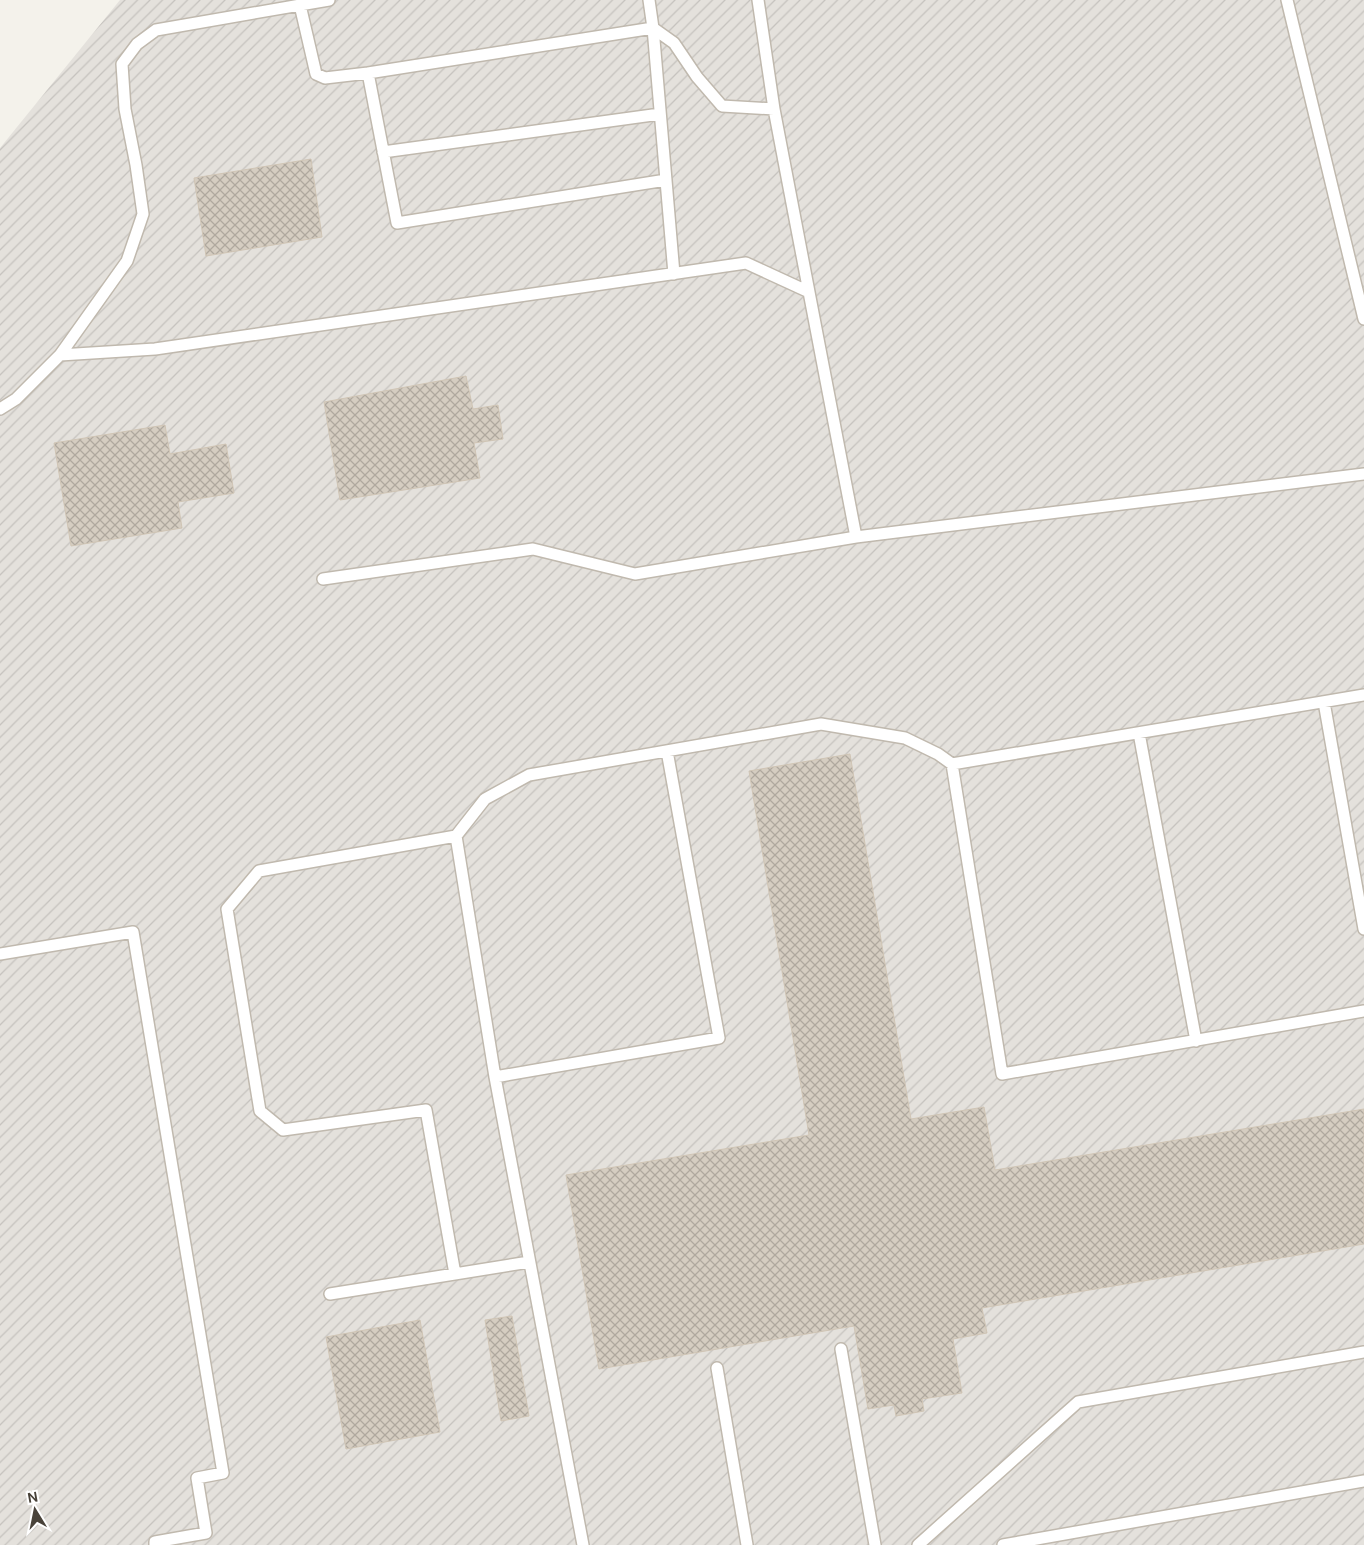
<svg xmlns="http://www.w3.org/2000/svg" width="1364" height="1545" font-family="'DM Sans',sans-serif">
	<style>
		.industrial { fill: url(#industrial-furrows) }
		.building { fill: url(#building-cross-hatch); stroke: #d0c5b5 }
		.lines { fill: none; stroke-linecap: round; stroke-linejoin: round }
		.lane-casing { stroke: #c0b9ae; stroke-width: 14 }
		.lane { stroke: #fff; stroke-width: 11 }
	</style>
	<defs>
		<pattern id="industrial-furrows" width="10" height="10" patternUnits="userSpaceOnUse" patternTransform="scale(1.25)"><rect width="10" height="10" fill="#e4e1dc"/><path d="M-1 1l2-2M0 10L10 0M9 11l2-2" fill="none" stroke="#c5c2be"/></pattern>
		<pattern id="building-cross-hatch" width="8" height="8" patternUnits="userSpaceOnUse" patternTransform="scale(1.25)"><rect width="8" height="8" fill="#d5cdc1"/><path d="M0 0l8 8M0 8l8-8" fill="none" stroke="#afa89e"/></pattern>
	</defs>
	<rect width="100%" height="100%" fill="#f4f2eb"/>
	<path class="industrial" d="M120 0H1364V1545H0V148Z"/>
	<path class="building" d="M311 159 322 237 206 256 194 178Z
		M466 376 473 409 498 405 503 439 474 443 480 478 340 500 324 402Z
		M165 425 170 454 226 444 234 493 178 502 182 528 71 546 54 443Z
		M850 754 911 1119 984 1107 995 1170 1364 1109V1244L982 1308 987 1333 953 1339 962 1393 922 1399 924 1411 896 1416 894 1405 868 1409 854 1326 599 1369 566 1175 809 1135 749 771Z
		M512 1316 529 1416 501 1421 485 1320Z
		M420 1320 440 1432 346 1449 326 1337Z"/>
	<g class="lines">
		<defs>
			<path id="lane" d="M649 0 653 28 674 43 697 77 722 106 774 109 758 0
				M1287 0 1364 319
				M300 5 316 74 325 78 368 73 397 223 666 180
				M368 73 653 28 674 274
				M774 109 809 292
				M383 152 660 114
				M60 355 127 261 143 214 136 165 125 109 122 64 137 44 156 30 329 0
				M0 409 16 399 60 355 155 349 746 263 809 292 856 537 1364 474
				M323 579 533 549 635 574 856 537
				M1324 702 1364 929
				M1139 733 1196 1041
				M952 764 1364 695
				M0 954 133 932 223 1473 197 1478 206 1533 155 1542V1545
				M495 1077 719 1038 667 751
				M455 1274 426 1110 283 1130 260 1111 227 909 259 871 456 836
				M330 1294 529 1262
				M841 1349 875 1545
				M717 1368 747 1545
				M583 1545 495 1077 456 836 485 799 529 775 821 724 905 738 938 754 952 764 1002 1074 1364 1011
				M918 1545 1078 1402 1364 1352
				M1003 1545 1364 1481"/>
		</defs>
		<use href="#lane" class="lane-casing"/>
		<use href="#lane" class="lane"/>
	</g>
	<g transform="translate(35 1510) rotate(350)" stroke="#ffffff" stroke-width="4" paint-order="stroke">
	<path d="M0-4L9 19L0 12L-9 19Z" fill="#484239"/>
	<text y="-8" font-size="14" font-weight="bold" text-anchor="middle" fill="#484239">N</text>
	</g>
</svg>
